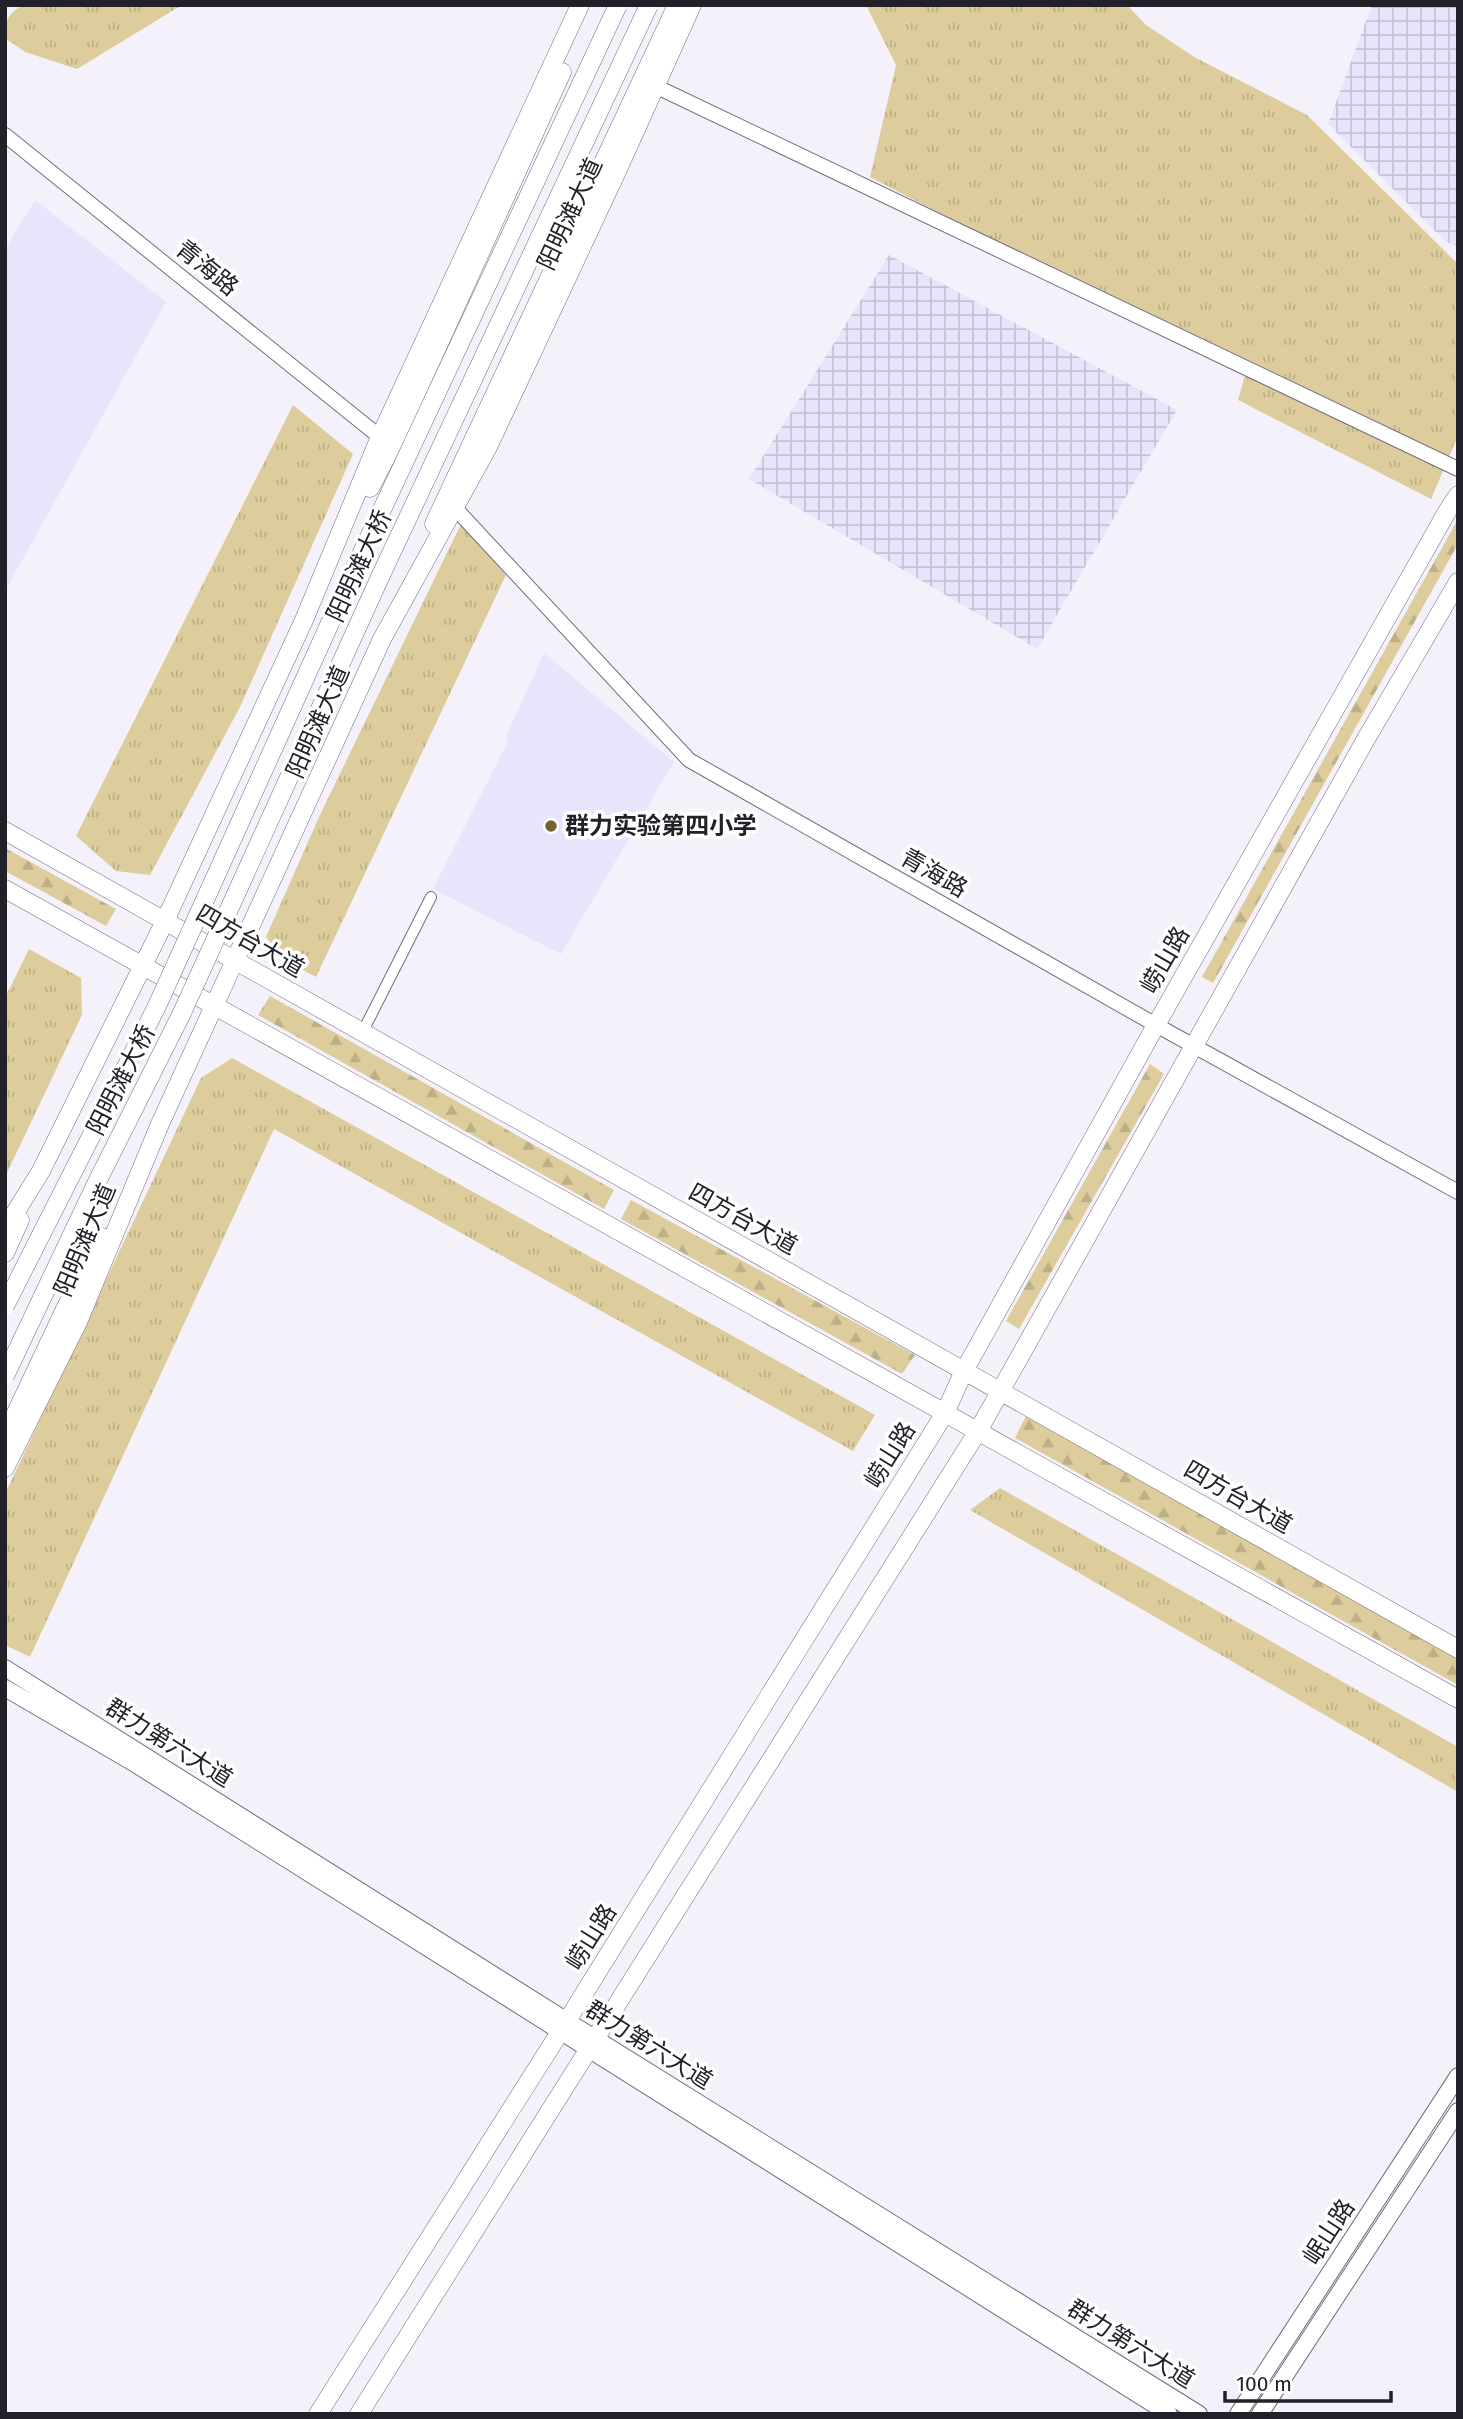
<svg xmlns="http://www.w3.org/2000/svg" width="1463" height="2419" font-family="'Fira Sans','Noto Sans SC',sans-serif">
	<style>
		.built { fill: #eae3fc }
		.industrial { fill: url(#industrial-grid) }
		.grass { fill: url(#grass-tufts) }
		.forest { fill: url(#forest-firs) }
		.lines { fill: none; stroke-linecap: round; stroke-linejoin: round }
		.minor-casing { stroke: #736d83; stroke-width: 12 }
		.tertiary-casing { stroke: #736d83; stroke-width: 16 }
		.secondary-casing { stroke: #736d83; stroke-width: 18 }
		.primary-casing { stroke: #736d83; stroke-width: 19 }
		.trunk-casing { stroke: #736d83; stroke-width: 19 }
		.minor { stroke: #fff; stroke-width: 10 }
		.tertiary { stroke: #fff; stroke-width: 14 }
		.secondary { stroke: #fff; stroke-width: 16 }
		.primary { stroke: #fff; stroke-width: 18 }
		.trunk { stroke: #fff; stroke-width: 18 }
		.trunk-bridge-casing { stroke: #736d83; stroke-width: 19; stroke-linecap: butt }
		.trunk-bridge { stroke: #fff; stroke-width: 18 }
		.poi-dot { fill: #746331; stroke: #fff; stroke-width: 2.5 }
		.labels { text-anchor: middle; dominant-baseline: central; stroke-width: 7; stroke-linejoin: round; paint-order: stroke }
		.street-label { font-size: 24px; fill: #222028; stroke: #fff }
		.poi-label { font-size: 24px; font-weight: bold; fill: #222028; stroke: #fff; text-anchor: start }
	</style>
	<defs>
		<pattern id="industrial-grid" width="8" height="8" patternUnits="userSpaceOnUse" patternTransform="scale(1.75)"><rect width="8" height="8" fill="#eae3fc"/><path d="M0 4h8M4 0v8" fill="none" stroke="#c8c2d8"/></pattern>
		<pattern id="grass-tufts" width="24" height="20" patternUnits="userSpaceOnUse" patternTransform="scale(1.75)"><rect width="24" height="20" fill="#decd9c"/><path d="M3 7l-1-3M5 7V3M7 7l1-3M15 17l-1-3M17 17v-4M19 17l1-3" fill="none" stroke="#beb086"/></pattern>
		<pattern id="forest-firs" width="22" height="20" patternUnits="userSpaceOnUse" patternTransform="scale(1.75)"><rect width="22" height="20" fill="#decd9c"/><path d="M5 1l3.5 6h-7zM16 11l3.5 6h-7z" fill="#beb086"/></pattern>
	</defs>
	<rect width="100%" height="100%" fill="#f4f1fb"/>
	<path class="built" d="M35 200 166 302 5 591V249Z
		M544 653 674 762 561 954 433 889 507 743 508 732Z"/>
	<path class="industrial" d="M1372 5H1458V246L1446 242 1328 124Z
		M889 255 1177 410 1037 649 749 479Z"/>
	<path class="grass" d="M23 5H182L77 69 25 52 5 38C5 20 8 14 23 5Z
		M866 5H1127L1146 25 1196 58 1307 115 1458 264V436L1431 499 1238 400 1246 372 870 177 896 65Z
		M293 405 353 454 240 707 150 875 116 871 76 836Z
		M461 524 506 575 316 977 285 961 266 937 319 817Z
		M29 949 81 978 82 1015 5 1177V998Z
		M232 1058 875 1415 853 1451 274 1129 30 1657 5 1645V1494L201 1078Z
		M1000 1488 1458 1747V1792L970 1510Z"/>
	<path class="forest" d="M1458 519V544L1213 983 1202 977Z
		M5 848 116 909 106 926 5 871Z
		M270 996 614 1190 604 1209 258 1015Z
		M1150 1064 1164 1074 1019 1329 1006 1321Z
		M631 1200 915 1355 902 1374 621 1219Z
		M1026 1416 1458 1659V1685L1015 1438Z"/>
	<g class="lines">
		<defs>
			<path id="minor" d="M362 1033 431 897"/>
			<path id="tertiary" d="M655 86 1458 469
				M5 135 380 437
				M455 508 689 760 1156 1025 1458 1192"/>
			<path id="secondary" d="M5 1668 567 2021 1199 2414
				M5 1688 132 1762 1169 2414
				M1238 2414 1458 2076
				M1260 2414 1458 2111"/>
			<path id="primary" d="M5 831 1458 1649
				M5 889 1458 1699
				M318 2414 567 2021 945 1413 964 1371 1156 1025 1448 510 1458 495
				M359 2414 978 1431 1366 739 1458 582"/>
			<path id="trunk" d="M370 488 397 436 562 72
				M434 524 677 5
				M5 1229 41 1171 165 921 304 620 380 437 580 5
				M5 1253 20 1220
				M5 1436 65 1309 102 1237
				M5 1468 78 1322 160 1124 382 639 488 447 619 167 692 5"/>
		</defs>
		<use href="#minor" class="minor-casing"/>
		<use href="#tertiary" class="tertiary-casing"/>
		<use href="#secondary" class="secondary-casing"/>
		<use href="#primary" class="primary-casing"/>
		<use href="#trunk" class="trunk-casing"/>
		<use href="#minor" class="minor"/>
		<use href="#tertiary" class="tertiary"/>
		<use href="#secondary" class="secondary"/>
		<use href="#primary" class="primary"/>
		<use href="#trunk" class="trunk"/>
		<defs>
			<path id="trunk-bridge" d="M5 1306 157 1006 358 561 618 5
				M5 1376 96 1184 181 1015 381 575 649 5"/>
		</defs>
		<use href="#trunk-bridge" class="trunk-bridge-casing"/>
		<use href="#trunk-bridge" class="trunk-bridge"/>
	</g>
	<circle class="poi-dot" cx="551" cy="826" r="7"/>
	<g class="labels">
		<g class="street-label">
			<text transform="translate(570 214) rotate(-65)">阳明滩大道</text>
			<text transform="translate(207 268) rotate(39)">青海路</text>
			<text transform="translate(359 566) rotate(-65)">阳明滩大桥</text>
			<text transform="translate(318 722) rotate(-66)">阳明滩大道</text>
			<text transform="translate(934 873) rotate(30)">青海路</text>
			<text transform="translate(250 941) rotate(30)">四方台大道</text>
			<text transform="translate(1165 960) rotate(-60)">崂山路</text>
			<text transform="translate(121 1080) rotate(-63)">阳明滩大桥</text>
			<text transform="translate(743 1219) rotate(29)">四方台大道</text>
			<text transform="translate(85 1240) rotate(-67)">阳明滩大道</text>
			<text transform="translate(890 1455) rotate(-58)">崂山路</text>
			<text transform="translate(1238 1497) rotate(30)">四方台大道</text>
			<text transform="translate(169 1743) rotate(32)">群力第六大道</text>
			<text transform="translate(591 1937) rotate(-58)">崂山路</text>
			<text transform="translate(649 2045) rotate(32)">群力第六大道</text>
			<text transform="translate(1329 2232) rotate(-57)">岷山路</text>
			<text transform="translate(1131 2344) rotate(32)">群力第六大道</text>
		</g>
		<g class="poi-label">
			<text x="565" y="826">群力实验第四小学</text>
		</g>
	</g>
	<rect width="1463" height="2419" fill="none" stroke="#222028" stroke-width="14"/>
	<path d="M1225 2391v10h166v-10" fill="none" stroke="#222028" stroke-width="3.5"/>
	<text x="1236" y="2391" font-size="21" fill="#222028" stroke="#ffffff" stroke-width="5" paint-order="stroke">100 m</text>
</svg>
